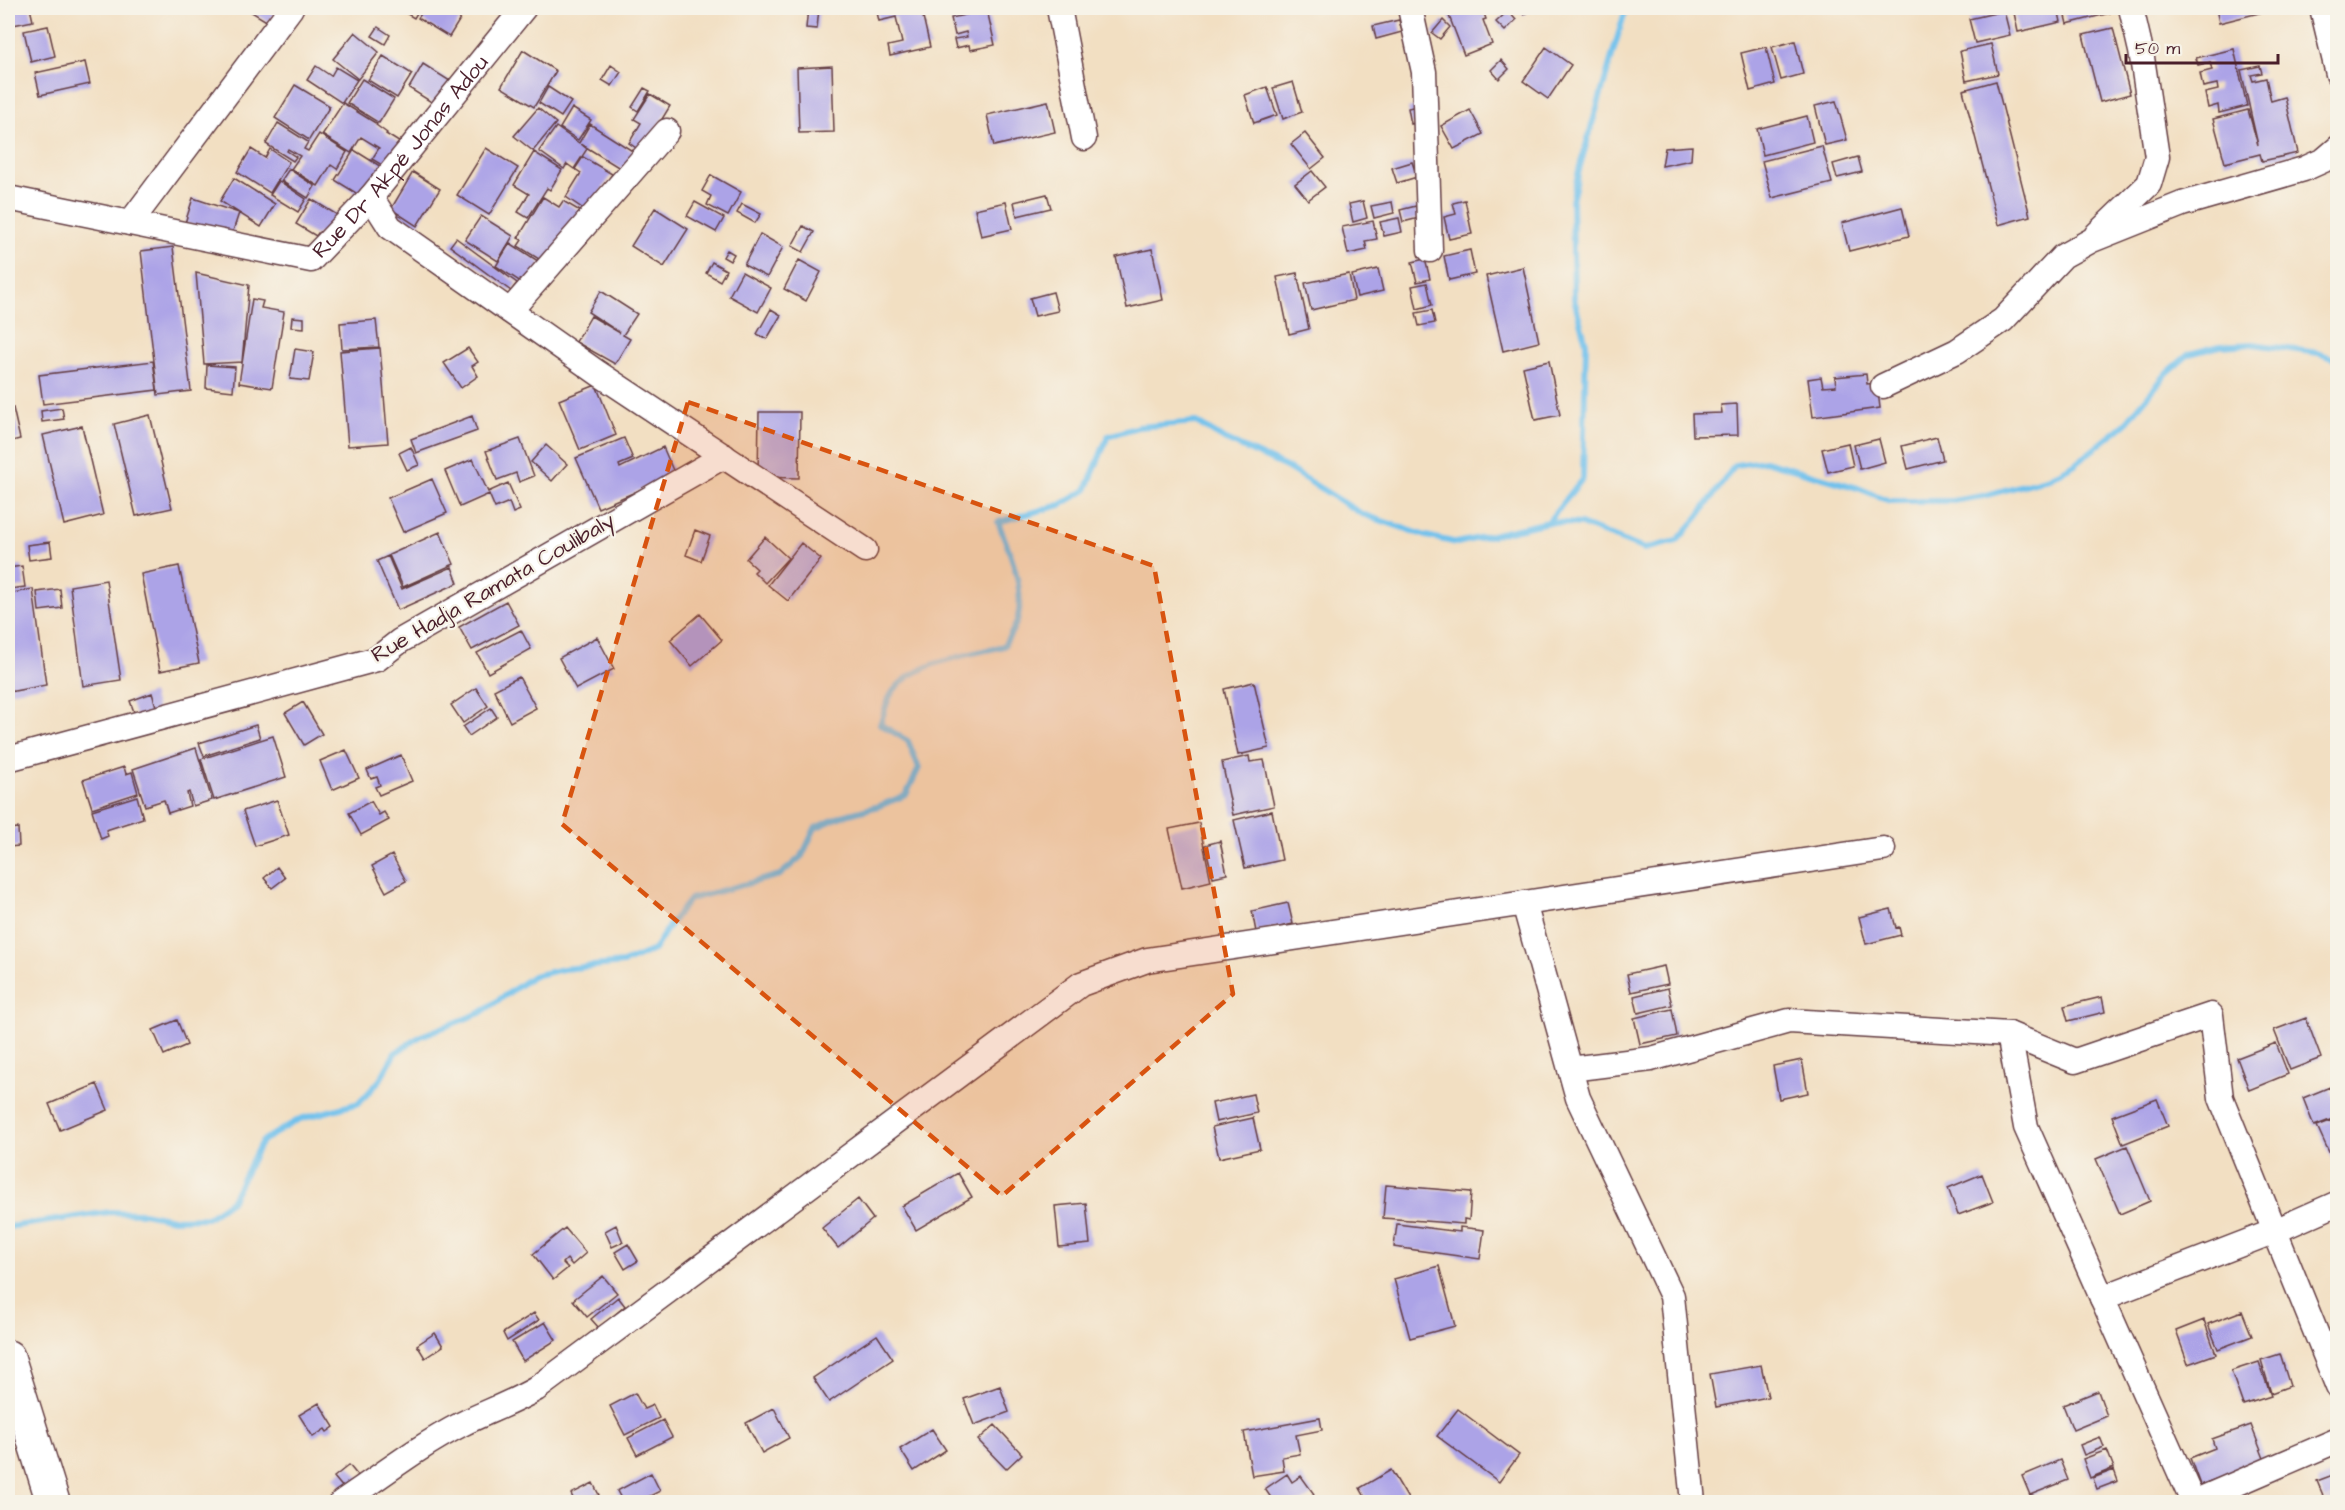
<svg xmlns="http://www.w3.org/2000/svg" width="2345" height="1510" font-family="'Architects Daughter',sans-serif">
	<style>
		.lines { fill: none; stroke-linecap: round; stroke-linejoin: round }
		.stream { stroke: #71c1ec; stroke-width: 6 }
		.building { fill: #aca3e7 }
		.street-casing { stroke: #633c42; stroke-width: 27 }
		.secondary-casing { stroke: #633c42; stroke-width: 36 }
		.street { stroke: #fff; stroke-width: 24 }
		.secondary { stroke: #fff; stroke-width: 33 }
		.marked { fill: #d8530f; fill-opacity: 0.2; stroke: #d8530f; stroke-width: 4.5; stroke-dasharray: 12 8; stroke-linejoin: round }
		.labels { text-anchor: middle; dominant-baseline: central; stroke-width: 4.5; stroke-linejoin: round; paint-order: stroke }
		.street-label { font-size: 22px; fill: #4a1f2b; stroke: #f7f3e8 }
	</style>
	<rect width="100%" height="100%" fill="#f7f3e8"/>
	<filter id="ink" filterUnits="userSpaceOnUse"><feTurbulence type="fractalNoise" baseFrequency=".0167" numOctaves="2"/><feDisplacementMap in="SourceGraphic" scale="12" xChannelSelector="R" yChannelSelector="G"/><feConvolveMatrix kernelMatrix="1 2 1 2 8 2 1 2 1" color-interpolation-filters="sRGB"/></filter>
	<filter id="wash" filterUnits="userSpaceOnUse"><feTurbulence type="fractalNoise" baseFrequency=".008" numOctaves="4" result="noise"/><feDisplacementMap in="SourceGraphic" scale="24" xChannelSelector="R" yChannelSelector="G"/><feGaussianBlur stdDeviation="1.35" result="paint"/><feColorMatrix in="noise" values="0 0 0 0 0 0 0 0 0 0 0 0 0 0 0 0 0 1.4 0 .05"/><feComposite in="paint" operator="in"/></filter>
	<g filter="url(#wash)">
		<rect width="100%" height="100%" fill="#f2dfc2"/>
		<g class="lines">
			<path class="stream" d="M1548 522 1583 478 1586 343 1574 299 1572 201 1580 166 1626 8
				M8 1227 110 1212 143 1213 173 1219 207 1218 231 1201 262 1141 300 1119 359 1103 380 1080 395 1053 421 1036 480 1013 533 976 563 969 623 963 654 950 670 924 690 899 780 875 802 856 815 828 842 816 879 806 906 795 919 768 908 741 880 724C884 715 886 701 892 693 913 662 969 655 1004 646 1008 637 1017 626 1018 617 1025 587 1009 549 998 522L1060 505 1086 490 1108 436 1138 427 1196 422 1224 439 1286 467 1362 514 1426 536 1457 543 1548 522 1581 524 1644 549 1677 541 1698 517 1735 465 1765 461 1858 488 1890 501H1952L1983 496 2049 478 2075 464 2124 425 2167 373 2189 354 2220 346 2253 344 2318 353 2338 360"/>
		</g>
		<g id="blocks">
			<path class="building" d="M8 8H30L33 21 8 26Z
				M245 8H270L276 11 268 22Z
				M397 8H420L414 18Z
				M425 8H467L449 37 418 18Z
				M808 8H819L817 29 806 28Z
				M876 8H921L930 47 890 56 888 46 902 43 896 17 879 21Z
				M1446 8H1482L1486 19 1483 20 1492 44 1464 55Z
				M1512 8H1531L1524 15 1520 10 1517 12Z
				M2013 8H2058L2061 22 2018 32Z
				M2063 8H2109L2110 13 2067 24Z
				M2216 8H2262L2263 12 2219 23Z
				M987 10 995 45 970 50 969 45 956 48 954 39 967 37 966 32 955 35 951 18Z
				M1508 11 1516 20 1505 31 1496 22Z
				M2004 11 2010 35 1975 43 1969 19Z
				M1399 20 1402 32 1376 39 1373 26Z
				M1443 20 1450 27 1440 39 1432 33Z
				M48 26 55 56 31 62 24 31Z
				M378 27 390 35 385 44 372 36Z
				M2113 28 2130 94 2100 102 2083 35Z
				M355 32 379 52 358 79 333 59Z
				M1795 41 1803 74 1781 80 1772 47Z
				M1991 44 1998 74 1966 81 1960 51Z
				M1546 47 1571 65 1548 99 1523 81Z
				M1766 47 1775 84 1750 91 1741 53Z
				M2234 49 2247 106 2219 113 2218 105 2208 108 2205 93 2218 90 2217 84 2203 87 2200 73 2212 70 2210 62 2198 65 2196 58Z
				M523 50 556 71 534 107 501 87Z
				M383 56 412 74 397 98 368 80Z
				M1501 60 1509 69 1499 79 1491 70Z
				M85 62 90 84 40 95 35 73Z
				M423 64 450 81 436 105 409 88Z
				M611 65 621 72 612 86 602 80Z
				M316 66 331 76 336 67 357 80 342 103 307 80Z
				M832 66 834 132 799 133 797 68Z
				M2260 66 2262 73 2251 75 2253 81 2266 78 2271 101 2285 97 2298 153 2262 161 2260 154 2225 163 2213 119 2248 110 2258 145 2241 70Z
				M362 79 394 99 379 123 347 103Z
				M1996 81 2030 216 1998 225 1963 90Z
				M1293 82 1302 112 1283 119 1273 88Z
				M295 85 330 106 309 140 275 118Z
				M548 87 571 102 561 117 539 103Z
				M1267 87 1277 115 1254 123 1245 95Z
				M644 88 650 91 638 111 632 107Z
				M650 94 670 106 642 152 629 143 641 123 634 119Z
				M1048 101 1055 132 994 146 987 115Z
				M1836 101 1847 140 1825 145 1815 106Z
				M343 103 377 124 376 125 387 133 386 134 402 144 387 168 372 159 379 148 361 137 351 153 322 135Z
				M1417 106 1421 122 1411 124 1408 108Z
				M538 108 556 123 533 151 514 136Z
				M572 108 591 120 578 140 560 128Z
				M1470 110 1483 134 1454 149 1441 126Z
				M1807 116 1813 142 1763 155 1757 129Z
				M278 123 308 142 304 149 308 151 319 134 347 152 337 169 331 165 318 186 291 169 300 156 288 149 287 151 296 157 293 161 266 144Z
				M590 124 634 152 623 170 581 144 587 149 574 169 567 164 564 169 539 151 556 127 579 143Z
				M1305 133 1325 158 1311 169 1291 144Z
				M1692 146 1691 160 1662 166 1665 148Z
				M1822 146 1832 183 1772 198 1762 161Z
				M486 148 518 168 489 215 457 195Z
				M251 149 265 158 270 149 289 162 270 193 237 172Z
				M354 150 383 168 364 198 335 180Z
				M534 152 562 170 550 190 547 188 528 218 518 212 529 194 514 185Z
				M583 157 612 174 588 212 566 197 581 173 575 169Z
				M1858 157 1862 172 1837 178 1833 164Z
				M1412 162 1417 177 1397 183 1392 168Z
				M289 169 315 186 308 198 281 181Z
				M1312 171 1325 187 1308 200 1295 184Z
				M413 172 440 189 417 226 391 209Z
				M711 175 741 192 728 216 707 205 711 196 702 191Z
				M234 178 275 204 261 227 220 201Z
				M279 181 306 199 298 212 270 195Z
				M1047 194 1051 208 1017 216 1014 202Z
				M543 197 559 207 563 201 580 211 547 264 518 246 522 240 518 238Z
				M193 198 239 213 231 237 185 223Z
				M311 199 339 216 326 238 318 233 316 236 296 224Z
				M1465 200 1472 234 1449 239 1444 217 1456 214 1453 203Z
				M1363 201 1367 218 1353 222 1349 204Z
				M695 202 724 218 716 232 687 216Z
				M1006 202 1012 229 981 236 975 209Z
				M1392 202 1394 213 1374 218 1371 206Z
				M742 204 761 214 755 223 737 213Z
				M1416 206 1419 218 1403 222 1400 210Z
				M1902 207 1909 236 1849 251 1842 223Z
				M655 208 688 229 664 267 631 246Z
				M481 216 513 236 498 261 465 240Z
				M1399 218 1402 232 1384 236 1380 222Z
				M1373 221 1377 239 1365 241 1367 250 1348 254 1342 227Z
				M803 226 814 232 803 252 792 246Z
				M760 234 783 247 767 277 744 265Z
				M456 238 517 283 511 291 450 246Z
				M510 243 541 263 527 286 496 266Z
				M173 247 191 391 158 395 141 251Z
				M1152 249 1163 300 1127 308 1116 257Z
				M727 250 734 254 730 261 723 257Z
				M1470 250 1475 274 1449 280 1444 256Z
				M1425 259 1430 279 1417 282 1412 262Z
				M799 260 821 272 806 301 784 289Z
				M712 262 726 270 720 281 706 273Z
				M1523 267 1539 342 1503 351 1486 276Z
				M1378 269 1383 291 1357 297 1352 275Z
				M742 272 771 288 758 312 729 296Z
				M196 273 249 285 242 362 204 364Z
				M1297 273 1309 329 1289 334 1277 277Z
				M1349 274 1354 300 1311 310 1305 283Z
				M1427 283 1432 305 1417 309 1412 286Z
				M601 291 637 314 623 335 630 339 615 364 576 342 591 316 620 333 588 312Z
				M1053 292 1058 311 1035 316 1030 298Z
				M252 299 263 301 261 308 284 312 272 388 239 383Z
				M771 309 781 315 767 339 757 334Z
				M1432 310 1435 323 1419 326 1416 313Z
				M292 317 304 318V328L291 327Z
				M376 320 379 347 342 349 340 323Z
				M380 348 388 443 348 446 340 351Z
				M468 348 478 362 472 366 478 376 461 388 444 363Z
				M295 349 314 352 309 381 290 379Z
				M153 361 157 390 43 404 39 375Z
				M1549 361 1560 415 1535 420 1523 367Z
				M207 365 235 367 233 391 206 388Z
				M1866 374 1867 384 1877 383 1880 408 1813 417 1808 379 1821 377 1823 387 1836 386 1835 377Z
				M596 385 616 435 580 450 559 400Z
				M1737 404 1738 435 1693 436 1692 414 1722 413 1721 405Z
				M13 408 20 439 8 442V409Z
				M62 408 64 419 42 422 41 411Z
				M759 412H800L799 478 758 477Z
				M150 415 172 508 136 516 114 424Z
				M472 416 477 431 416 453 411 439Z
				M82 426 103 515 64 525 43 435Z
				M1937 437 1943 460 1908 469 1902 446Z
				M624 438 633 459 619 465 620 468 663 447 675 475 598 508 576 458Z
				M520 439 534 476 519 482 516 473 497 480 486 451Z
				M1879 439 1885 462 1860 469 1854 445Z
				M1848 443 1853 466 1828 472 1822 449Z
				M546 445 567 464 552 481 531 462Z
				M411 447 419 465 407 470 399 453Z
				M473 459 488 492 508 483 520 510 513 513 509 502 495 508 489 494 460 507 445 471Z
				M432 479 447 513 403 532 388 498Z
				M695 530 710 536 701 561 686 555Z
				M440 532 454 564 403 587 389 555Z
				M765 537 788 558 765 583 754 572 757 569 746 559Z
				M50 542 52 557 29 560 27 545Z
				M801 543 821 559 788 601 768 585Z
				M388 556 402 589 452 567 458 583 398 610 377 561Z
				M22 566 25 587 10 589 8 568Z
				M179 566 199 663 160 671 141 574Z
				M106 580 121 680 83 686 70 586Z
				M33 589 46 685 9 692 8 594Z
				M60 589 62 608 39 611 37 592Z
				M506 601 519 625 472 650 459 627Z
				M700 614 722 640 692 666 670 640Z
				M521 630 531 649 488 673 477 653Z
				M597 637 614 669 576 689 559 658Z
				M519 677 536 708 510 722 494 690Z
				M1254 682 1269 748 1238 755 1224 689Z
				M476 688 488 706 463 723 451 705Z
				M152 693 158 713 137 720 130 701Z
				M303 702 322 734 304 745 285 713Z
				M491 708 497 717 469 736 463 727Z
				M256 725 260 738 204 756 199 743Z
				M273 736 286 777 214 800 201 759Z
				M196 748 212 800 193 806 189 792 187 793 190 806 168 813 164 800 145 806 133 769Z
				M346 750 359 778 332 790 320 761Z
				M401 755 412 781 379 795 375 787 380 785 377 777 371 779 367 770Z
				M1249 756 1250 762 1264 760 1274 806 1233 815 1222 762Z
				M124 767 126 774 132 772 138 793 92 808 83 780Z
				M137 796 143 818 106 830 108 836 101 839 92 810Z
				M277 800 289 835 255 846 243 811Z
				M371 801 379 815 384 812 389 820 361 835 349 813Z
				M1272 811 1282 860 1245 868 1234 820Z
				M1199 823 1211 881 1182 888 1169 829Z
				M18 828 19 846 8 847V829Z
				M1220 841 1227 874 1213 877 1205 845Z
				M392 855 406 881 386 892 372 866Z
				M277 867 285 878 272 888 264 878Z
				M1288 903 1293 924 1256 932 1252 911Z
				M1891 909 1896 928 1899 927 1901 935 1866 944 1859 917Z
				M1664 966 1668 984 1631 992 1627 974Z
				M1668 988 1672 1005 1638 1013 1634 996Z
				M2102 997 2105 1012 2068 1021 2064 1006Z
				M1672 1009 1677 1036 1640 1044 1634 1018Z
				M2306 1018 2321 1058 2290 1070 2274 1030Z
				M177 1020 187 1045 164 1055 153 1030Z
				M2276 1043 2288 1074 2249 1090 2237 1058Z
				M1802 1060 1808 1093 1779 1099 1773 1066Z
				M97 1084 108 1110 60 1130 49 1104Z
				M2330 1087 2338 1106V1117L2314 1126 2303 1098Z
				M1253 1094 1257 1113 1216 1122 1212 1103Z
				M2157 1099 2168 1126 2123 1144 2112 1116Z
				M1253 1118 1260 1149 1219 1158 1212 1127Z
				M2338 1118V1172L2317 1126Z
				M2127 1146 2150 1201 2120 1214 2096 1159Z
				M958 1173 972 1197 916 1230 902 1206Z
				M1982 1174 1993 1202 1958 1215 1948 1188Z
				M1386 1185 1471 1192 1469 1220 1464 1219V1224L1383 1218Z
				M858 1199 873 1219 838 1248 822 1228Z
				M1086 1203 1090 1244 1059 1247 1055 1206Z
				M1397 1224 1460 1232V1227L1484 1230 1480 1259 1394 1247Z
				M616 1225 623 1242 612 1247 605 1231Z
				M565 1228 586 1253 572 1265 567 1259 563 1263 568 1268 553 1280 533 1254Z
				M628 1244 638 1261 625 1269 615 1252Z
				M1439 1266 1455 1326 1410 1338 1394 1279Z
				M603 1276 617 1293 587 1317 573 1300Z
				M618 1297 625 1306 599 1328 591 1319Z
				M2242 1311 2252 1336 2218 1349 2208 1324Z
				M534 1313 539 1320 507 1341 503 1333Z
				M2204 1320 2216 1354 2188 1364 2176 1331Z
				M545 1322 556 1340 523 1361 512 1342Z
				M435 1333 443 1346 425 1358 417 1345Z
				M877 1335 893 1359 829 1402 813 1378Z
				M2280 1354 2290 1386 2271 1393 2261 1360Z
				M2259 1362 2271 1396 2243 1405 2231 1371Z
				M1761 1365 1768 1397 1716 1407 1710 1374Z
				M1000 1386 1009 1412 974 1425 964 1399Z
				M2098 1391 2107 1416 2073 1430 2063 1405Z
				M635 1393 644 1409 653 1405 659 1418 625 1435 610 1406Z
				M319 1403 334 1427 327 1432 325 1429 313 1437 299 1415Z
				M774 1408 789 1438 762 1453 746 1423Z
				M1458 1409 1519 1455 1499 1482 1437 1436Z
				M1320 1418 1322 1430 1296 1435 1300 1454 1282 1457 1284 1471 1252 1476 1244 1432Z
				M663 1420 672 1437 637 1455 628 1438Z
				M995 1425 1022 1454 1006 1469 978 1440Z
				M2251 1425 2265 1461 2200 1485 2190 1458 2215 1448 2212 1439Z
				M932 1429 946 1450 914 1471 900 1449Z
				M2100 1437 2104 1447 2084 1455 2080 1445Z
				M2107 1450 2114 1468 2090 1478 2083 1459Z
				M2060 1460 2068 1480 2030 1495 2022 1476Z
				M349 1465 363 1482 349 1495 334 1477Z
				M1391 1470 1410 1502H1368L1360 1488Z
				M2114 1470 2118 1481 2097 1489 2093 1478Z
				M651 1473 660 1491 638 1502H623L617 1491Z
				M2338 1473V1495L2325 1500 2317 1481Z
				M1287 1474 1292 1482 1301 1476 1314 1494 1302 1502H1274L1265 1489Z
				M593 1483 599 1495 585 1502H575L571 1494Z
				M2338 1497V1502H2324Z"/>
		</g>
	</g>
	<g filter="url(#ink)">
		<use href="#blocks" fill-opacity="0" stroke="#633c42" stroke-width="1.5"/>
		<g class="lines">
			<defs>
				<g id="street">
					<path d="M1059 8 1084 138"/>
					<path d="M1410 8 1424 72 1430 250"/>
					<path d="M2322 8 2338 74"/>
					<path d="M371 197 390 227 598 373 865 550"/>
					<path id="s1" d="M8 198 311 260 371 197 524 8"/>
					<path d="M130 223 291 8"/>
					<path d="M2097 234 2149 184 2157 157 2141 51 2131 8"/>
					<path d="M510 311 667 131"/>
					<path d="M1883 386 1957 351 2003 320 2063 256 2092 240 2182 204 2304 169 2324 160 2338 148"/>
					<path d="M8 759 377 659 400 641 724 456"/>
					<path d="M1524 903 1578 1098 1672 1296 1693 1502"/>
					<path d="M2009 1034 2026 1127 2193 1502"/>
					<path d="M1570 1069 1651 1059 1789 1021 2009 1034 2075 1061 2211 1015 2221 1098 2338 1387"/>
					<path d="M2102 1298 2275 1231 2338 1203"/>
					<path d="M342 1502C381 1476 419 1446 462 1424 486 1412 512 1403 536 1389L1081 984 1147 960 1883 849"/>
					<path d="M2194 1502 2338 1440"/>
				</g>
				<path id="secondary" d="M8 1357 53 1502"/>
			</defs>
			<use href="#street" class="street-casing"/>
			<use href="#secondary" class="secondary-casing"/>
			<use href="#street" class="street"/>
			<use href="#secondary" class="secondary"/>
		</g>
	</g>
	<path class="marked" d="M688 402 1154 566 1233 994 1002 1196 562 824Z"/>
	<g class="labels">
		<g class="street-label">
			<text stroke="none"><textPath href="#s1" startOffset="446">Rue Dr Akpé Jonas Adou</textPath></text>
			<text transform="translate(493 588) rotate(-30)">Rue Hadja Ramata Coulibaly</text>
		</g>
	</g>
	<rect width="2345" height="1510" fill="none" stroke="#f7f3e8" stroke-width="30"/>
	<path d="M2126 54v9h152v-9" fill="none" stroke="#4a1f2b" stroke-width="3"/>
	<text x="2135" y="54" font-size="18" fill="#4a1f2b" stroke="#f7f3e8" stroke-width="4.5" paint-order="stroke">50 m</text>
</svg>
